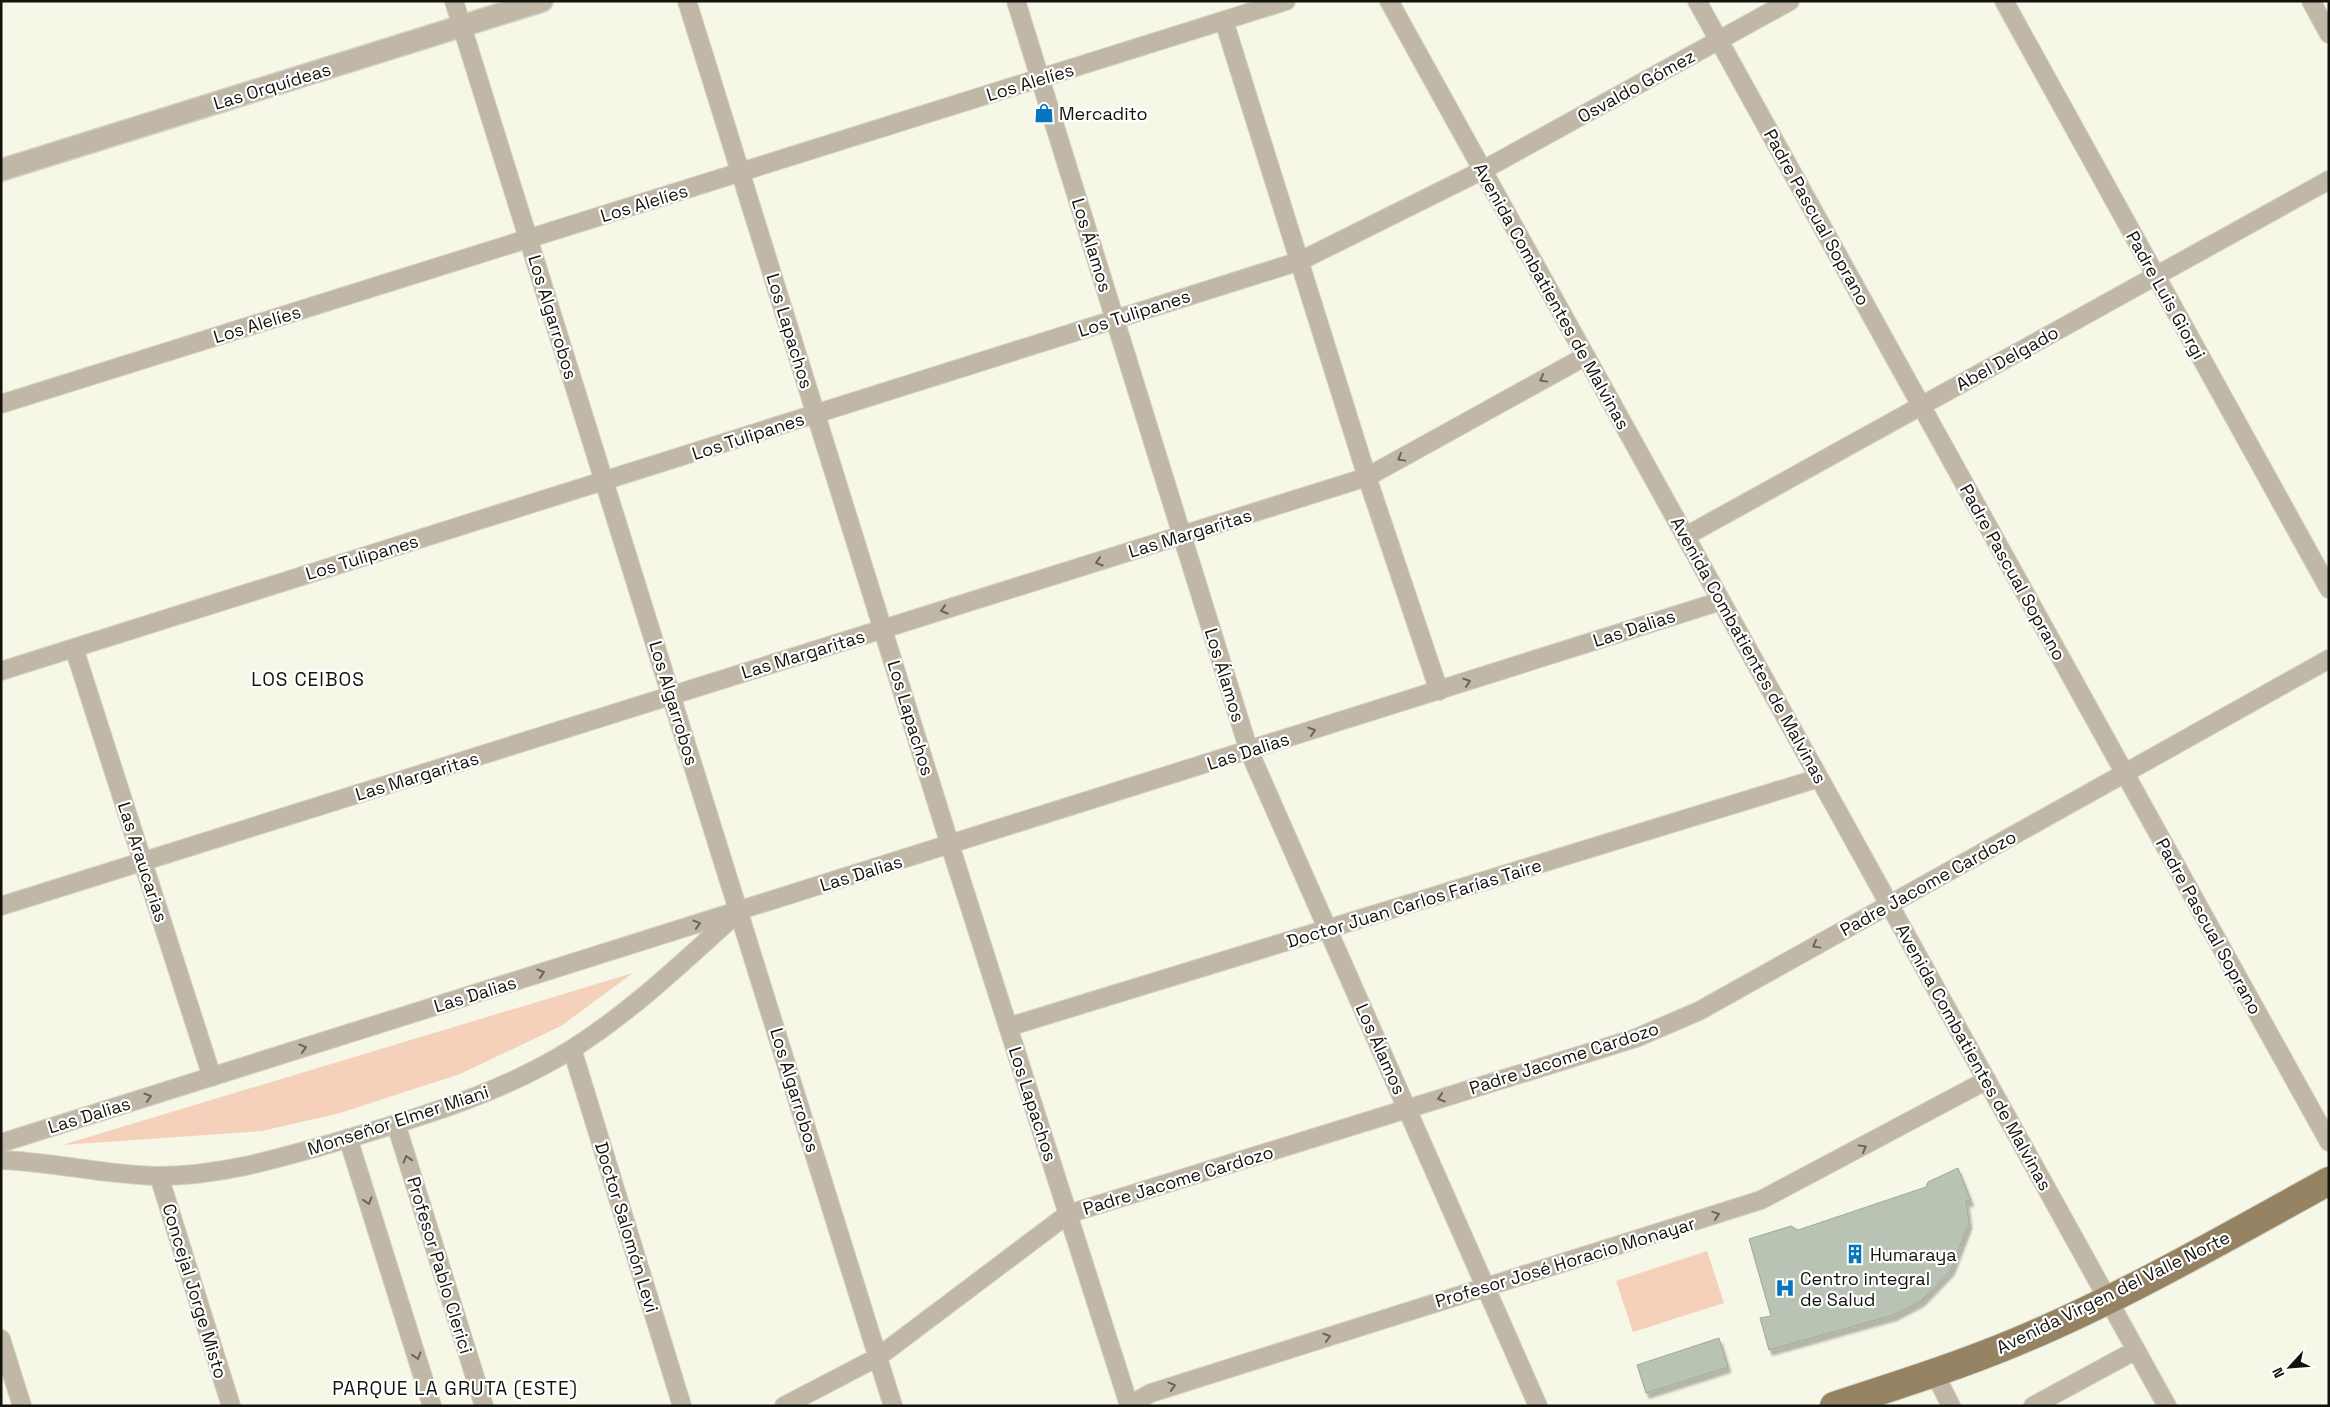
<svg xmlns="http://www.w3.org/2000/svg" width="2330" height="1407" font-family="'Space Grotesk',sans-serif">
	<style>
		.green { fill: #f5d0ba }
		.building { fill: #b9c3b4; stroke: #9fa89b; filter: url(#shadow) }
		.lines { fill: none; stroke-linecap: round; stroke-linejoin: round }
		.minor-casing { stroke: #d2d3c3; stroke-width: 20 }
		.tertiary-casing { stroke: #d2d3c3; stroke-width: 24 }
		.primary-casing { stroke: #d2d3c3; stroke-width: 30 }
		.minor { stroke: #c1b7a6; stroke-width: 18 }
		.tertiary { stroke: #c1b7a6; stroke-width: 21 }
		.primary { stroke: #958364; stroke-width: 28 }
		.oneway { stroke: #6a655a }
		.labels { text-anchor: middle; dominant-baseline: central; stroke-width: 4.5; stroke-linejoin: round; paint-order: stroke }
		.street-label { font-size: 18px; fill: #13130d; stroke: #fff }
		.poi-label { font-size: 18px; fill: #13130d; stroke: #fff; text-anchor: start }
		.neighbourhood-label { font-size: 19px; letter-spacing: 1px; fill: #13130d; stroke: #fff }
	</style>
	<defs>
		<filter id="shadow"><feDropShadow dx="3" dy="5.5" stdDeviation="1" flood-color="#0004"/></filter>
	</defs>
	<rect width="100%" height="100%" fill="#f6f7e6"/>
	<path class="green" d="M633 973 561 1026 460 1074 340 1113 262 1131 62 1145Z
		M1707 1251 1724 1303 1633 1332 1616 1281Z"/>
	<path class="building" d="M1958 1168 1971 1201H1966L1969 1223 1951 1270 1921 1301 1894 1315 1769 1350 1760 1318 1771 1316 1749 1239 1791 1226 1798 1230 1926 1187 1928 1182Z
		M1719 1338 1728 1367 1646 1393 1637 1365Z"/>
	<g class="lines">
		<defs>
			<path id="minor" d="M454 1 893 1406
				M687 1 950 845 1129 1405
				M1016 1 1249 751 1538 1406
				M1389 1 2167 1406
				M1697 1 2329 1142
				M2004 1 2329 589
				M2311 1 2329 34
				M1224 21 1367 477 1439 691
				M1 404 1286 1
				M1686 536 2329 180
				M74 648 212 1077
				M1 671 1300 261 1483 170 1790 1
				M1 906 1367 477 1586 356
				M1008 1027 1819 778
				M572 1049 682 1406
				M396 1124 484 1406
				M348 1138 432 1406
				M1 1143 1721 601
				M1 1160C54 1162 105 1175 158 1176 221 1176 280 1158 340 1141 420 1117 500 1094 572 1049 632 1011 682 963 734 916
				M159 1176 231 1406
				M1 1339 22 1406
				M1935 1374 1951 1406
				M784 1406 878 1357 1068 1214 1636 1038 1699 1011 2329 659
				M1128 1406 1151 1393 1761 1200 1987 1080
				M2033 1406 2136 1350"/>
			<path id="tertiary" d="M1 170 542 1"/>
			<path id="primary" d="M1834 1406C1895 1386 1956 1367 2016 1342 2124 1297 2227 1237 2329 1181"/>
		</defs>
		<use href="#minor" class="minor-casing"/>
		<use href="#tertiary" class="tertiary-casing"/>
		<use href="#primary" class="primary-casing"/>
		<use href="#minor" class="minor"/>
		<use href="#tertiary" class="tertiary"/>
		<use href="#primary" class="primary"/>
	</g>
	<defs><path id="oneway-chevron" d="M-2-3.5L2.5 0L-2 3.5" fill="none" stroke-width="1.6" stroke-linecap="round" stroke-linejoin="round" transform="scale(1.25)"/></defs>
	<g class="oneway">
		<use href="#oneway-chevron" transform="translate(1543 379) rotate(151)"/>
		<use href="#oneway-chevron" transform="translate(1401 458) rotate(151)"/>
		<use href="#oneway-chevron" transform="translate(1099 562) rotate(163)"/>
		<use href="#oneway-chevron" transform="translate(944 610) rotate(163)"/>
		<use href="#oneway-chevron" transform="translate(1467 682) rotate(-18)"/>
		<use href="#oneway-chevron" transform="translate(1312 731) rotate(-18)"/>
		<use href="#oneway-chevron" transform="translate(697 924) rotate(-17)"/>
		<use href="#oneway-chevron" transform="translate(1816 945) rotate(151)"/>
		<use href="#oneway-chevron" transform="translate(541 973) rotate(-17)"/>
		<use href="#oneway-chevron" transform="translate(303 1048) rotate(-17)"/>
		<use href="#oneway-chevron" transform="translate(148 1097) rotate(-17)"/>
		<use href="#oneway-chevron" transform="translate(1441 1098) rotate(163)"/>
		<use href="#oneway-chevron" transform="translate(1863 1148) rotate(-29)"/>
		<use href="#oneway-chevron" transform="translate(407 1159) rotate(-107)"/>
		<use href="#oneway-chevron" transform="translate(368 1201) rotate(73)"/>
		<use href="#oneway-chevron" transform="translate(1716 1215) rotate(-18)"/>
		<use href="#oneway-chevron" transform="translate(1327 1337) rotate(-17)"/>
		<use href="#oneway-chevron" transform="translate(417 1356) rotate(73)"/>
		<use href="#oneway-chevron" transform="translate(1172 1386) rotate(-17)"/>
	</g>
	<defs>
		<symbol id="shop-bare" viewBox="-9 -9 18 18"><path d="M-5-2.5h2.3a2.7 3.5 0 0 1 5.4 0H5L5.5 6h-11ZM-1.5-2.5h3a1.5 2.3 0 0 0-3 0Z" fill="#0774be" stroke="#fff" stroke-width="2.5" paint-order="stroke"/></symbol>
		<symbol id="building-bare" viewBox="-9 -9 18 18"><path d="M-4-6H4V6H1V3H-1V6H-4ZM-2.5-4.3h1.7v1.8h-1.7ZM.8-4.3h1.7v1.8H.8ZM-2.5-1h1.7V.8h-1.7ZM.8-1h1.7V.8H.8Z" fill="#0774be" stroke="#fff" stroke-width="2.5" paint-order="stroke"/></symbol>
		<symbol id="hospital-bare" viewBox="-9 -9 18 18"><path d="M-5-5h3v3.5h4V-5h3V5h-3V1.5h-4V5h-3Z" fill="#0774be" stroke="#fff" stroke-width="2.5" paint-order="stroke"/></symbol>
	</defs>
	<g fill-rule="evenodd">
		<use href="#shop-bare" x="1030" y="99" width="28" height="28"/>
		<use href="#building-bare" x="1841" y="1240" width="28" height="28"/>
		<use href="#hospital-bare" x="1771" y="1274" width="28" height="28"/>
	</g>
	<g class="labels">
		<g class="street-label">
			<text transform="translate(1030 82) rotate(-17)">Los Alelíes</text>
			<text transform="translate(272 86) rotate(-17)">Las Orquídeas</text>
			<text transform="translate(1636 86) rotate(-29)">Osvaldo Gómez</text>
			<text transform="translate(644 203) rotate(-17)">Los Alelíes</text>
			<text transform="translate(1817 217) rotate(61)">Padre Pascual Soprano</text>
			<text transform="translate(1092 245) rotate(73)">Los Álamos</text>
			<text transform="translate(2166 295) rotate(61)">Padre Luis Giorgi</text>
			<text transform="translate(1552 296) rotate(61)">Avenida Combatientes de Malvinas</text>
			<text transform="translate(1134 313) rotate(-18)">Los Tulipanes</text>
			<text transform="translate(553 317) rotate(73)">Los Algarrobos</text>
			<text transform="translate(257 324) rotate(-17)">Los Alelíes</text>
			<text transform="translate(790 331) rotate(73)">Los Lapachos</text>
			<text transform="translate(2007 358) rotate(-29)">Abel Delgado</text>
			<text transform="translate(748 436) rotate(-18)">Los Tulipanes</text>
			<text transform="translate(1190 533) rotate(-17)">Las Margaritas</text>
			<text transform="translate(362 557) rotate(-17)">Los Tulipanes</text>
			<text transform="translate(2013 572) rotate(61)">Padre Pascual Soprano</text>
			<text transform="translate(1634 628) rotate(-18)">Las Dalias</text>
			<text transform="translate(1749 650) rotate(61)">Avenida Combatientes de Malvinas</text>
			<text transform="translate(803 654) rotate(-17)">Las Margaritas</text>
			<text transform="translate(1225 675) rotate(73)">Los Álamos</text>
			<text transform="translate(674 703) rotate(73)">Los Algarrobos</text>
			<text transform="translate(911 718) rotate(73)">Los Lapachos</text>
			<text transform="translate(1248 751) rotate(-18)">Las Dalias</text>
			<text transform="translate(417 776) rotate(-17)">Las Margaritas</text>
			<text transform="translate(143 862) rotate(72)">Las Araucarias</text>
			<text transform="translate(861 873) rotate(-17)">Las Dalias</text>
			<text transform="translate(1928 883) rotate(-29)">Padre Jacome Cardozo</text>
			<text transform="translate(1414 903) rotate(-17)">Doctor Juan Carlos Farías Taire</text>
			<text transform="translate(2209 926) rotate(61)">Padre Pascual Soprano</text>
			<text transform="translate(475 994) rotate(-17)">Las Dalias</text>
			<text transform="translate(1381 1049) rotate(66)">Los Álamos</text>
			<text transform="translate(1974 1057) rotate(61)">Avenida Combatientes de Malvinas</text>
			<text transform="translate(1564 1058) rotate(-18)">Padre Jacome Cardozo</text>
			<text transform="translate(795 1090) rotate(73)">Los Algarrobos</text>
			<text transform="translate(1033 1104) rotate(72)">Los Lapachos</text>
			<text transform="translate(89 1115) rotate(-17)">Las Dalias</text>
			<text transform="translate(398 1120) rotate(-18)">Monseñor Elmer Miani</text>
			<text transform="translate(1178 1180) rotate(-17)">Padre Jacome Cardozo</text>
			<text transform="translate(627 1227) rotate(73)">Doctor Salomón Levi</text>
			<text transform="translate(1565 1262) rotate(-17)">Profesor José Horacio Monayar</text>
			<text transform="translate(440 1265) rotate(73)">Profesor Pablo Clerici</text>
			<text transform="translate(195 1291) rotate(73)">Concejal Jorge Misto</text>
			<text transform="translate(2113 1292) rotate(-26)">Avenida Virgen del Valle Norte</text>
		</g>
		<g class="poi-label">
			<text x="1059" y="113">Mercadito</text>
			<text x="1870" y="1254">Humaraya</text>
			<text x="1800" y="1278">Centro integral<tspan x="1800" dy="21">de Salud</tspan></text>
		</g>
		<g class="neighbourhood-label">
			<text x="308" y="679">LOS CEIBOS</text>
			<text x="455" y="1388">PARQUE LA GRUTA (ESTE)</text>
		</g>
	</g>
	<rect width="2330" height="1407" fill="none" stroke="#13130d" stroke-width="5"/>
	<g transform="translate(2290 1367) rotate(244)" stroke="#ffffff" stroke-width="4" paint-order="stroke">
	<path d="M0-4L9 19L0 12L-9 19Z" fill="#13130d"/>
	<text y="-8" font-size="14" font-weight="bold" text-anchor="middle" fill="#13130d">N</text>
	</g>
</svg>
